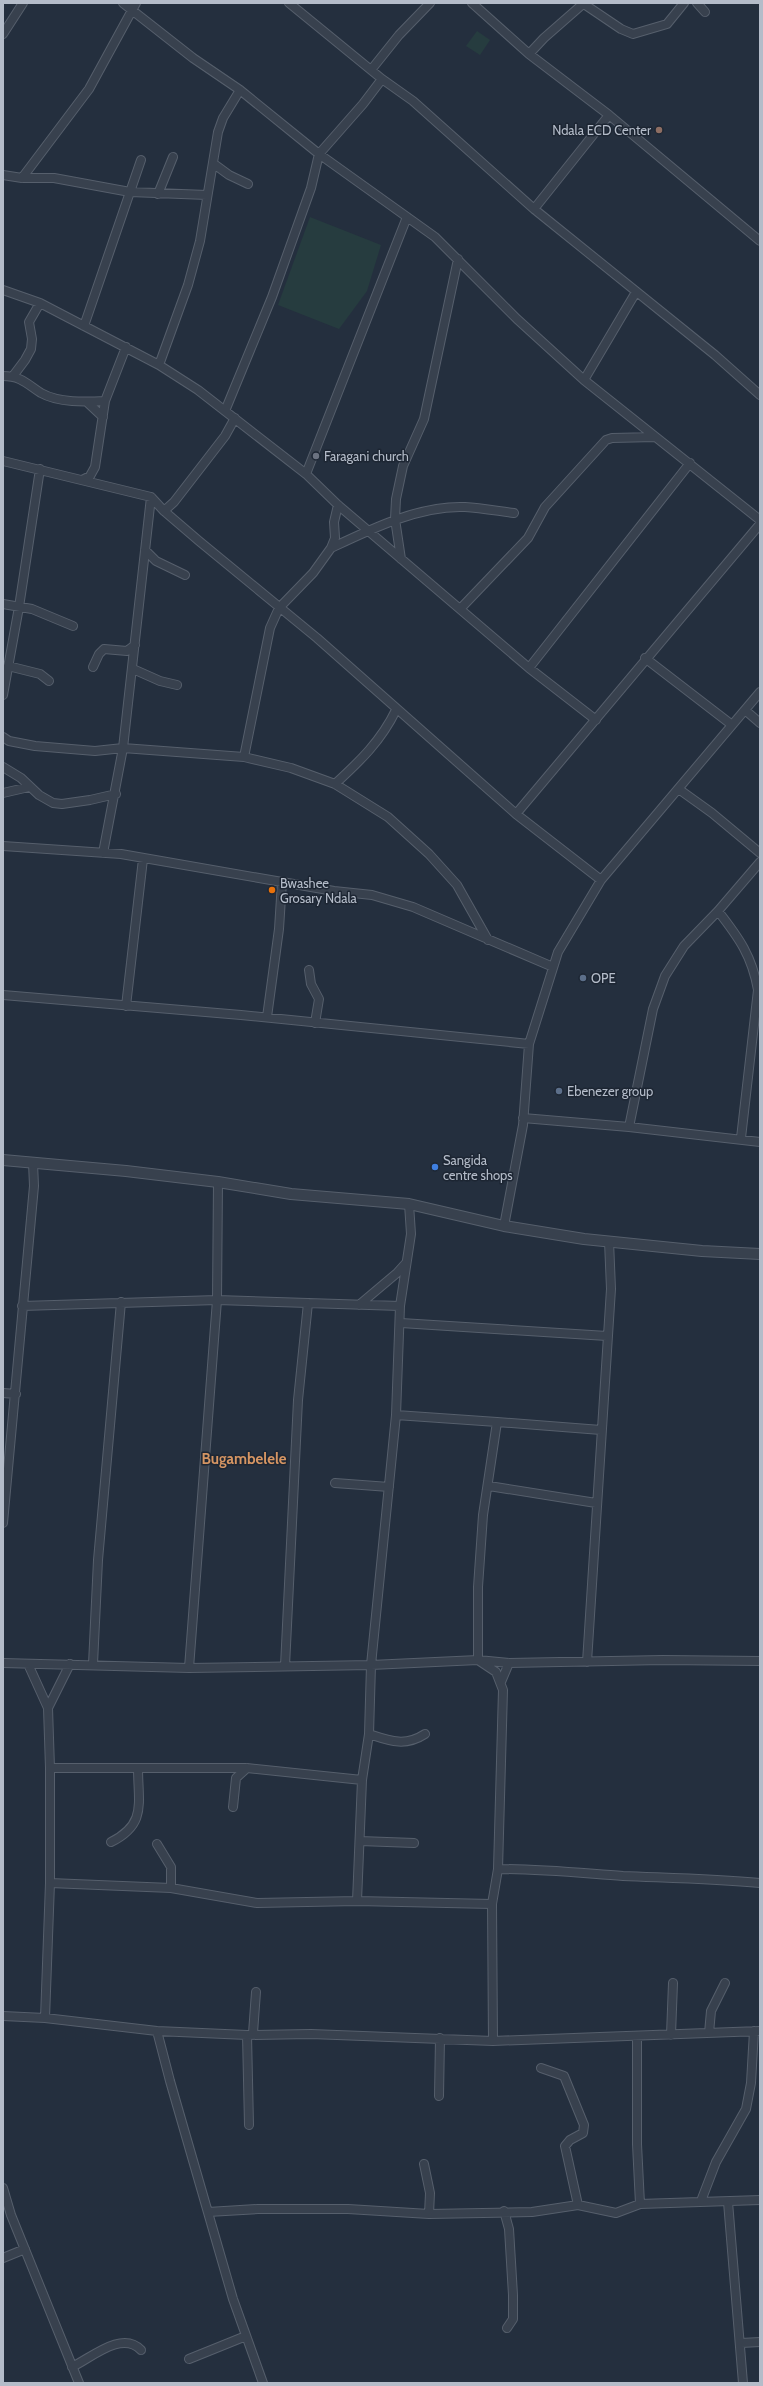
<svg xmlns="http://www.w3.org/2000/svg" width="763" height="2386" font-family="Cabin,sans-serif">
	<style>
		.green { fill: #263c3f }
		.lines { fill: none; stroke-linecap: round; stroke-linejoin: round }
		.minor-casing { stroke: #565f6c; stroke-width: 10 }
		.tertiary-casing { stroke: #565f6c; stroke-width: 12 }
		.minor { stroke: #38414e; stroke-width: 8 }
		.tertiary { stroke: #38414e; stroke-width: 10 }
		.education-dot { fill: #8d6e63; stroke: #1d2633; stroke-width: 1.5 }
		.worship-dot { fill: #6b7280; stroke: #1d2633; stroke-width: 1.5 }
		.food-dot { fill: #e8710a; stroke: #1d2633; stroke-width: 1.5 }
		.service-dot { fill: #5c6f8a; stroke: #1d2633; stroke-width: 1.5 }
		.shop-dot { fill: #3f7fe0; stroke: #1d2633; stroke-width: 1.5 }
		.labels { text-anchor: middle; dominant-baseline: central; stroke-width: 3; stroke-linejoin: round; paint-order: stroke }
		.poi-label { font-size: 13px; fill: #b4bcc9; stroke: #1d2633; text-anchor: start }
		.quarter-label { font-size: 15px; font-weight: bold; fill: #d59563; stroke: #1d2633 }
	</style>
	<rect width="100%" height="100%" fill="#242f3e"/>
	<path class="green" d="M477 31 490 40 480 55 466 46Z
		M310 217 381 245 367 291 339 329 278 305Z"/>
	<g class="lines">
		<defs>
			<path id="minor" d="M123 3 193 58 240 90 319 154 435 237 517 319 584 380 760 520
				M472 3 529 54 609 115 760 241
				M697 3 705 12
				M584 4 621 29 633 34 667 24 684 3
				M3 34 23 3
				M529 54 544 38 584 3
				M371 70 399 35 430 3
				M382 79 413 101 534 209
				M609 115 534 209 715 355 760 395
				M214 164 229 175 248 184
				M3 175 22 178H54L130 192 207 195
				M22 178 89 89 136 3
				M158 194 173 157
				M3 290 40 303 159 365 198 390 306 474 338 505 529 668 596 720
				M84 326 141 160
				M159 365 188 285 200 241 218 132 223 118 240 90
				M3 376C21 376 27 384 41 393 59 403 85 402 105 401
				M13 376 25 360 31 349 32 339 29 322 40 303
				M584 380 636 292
				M87 402 103 417
				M225 411 272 297 311 188 319 154 363 104 382 79 289 3
				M3 461 151 497 164 511 199 541 317 638 516 814 601 880
				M306 474 407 217
				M82 480 90 476 95 467 105 401 126 347
				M164 511 174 502 225 436 235 418
				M331 548C371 529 420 505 465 507 481 508 498 511 514 513
				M145 550 156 561 185 575
				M401 559 395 519 396 499 403 466 424 419 458 259
				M3 604 32 609 73 626
				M461 608 528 538 545 507 606 440 612 438 655 437
				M645 658 732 725
				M8 666 40 674 49 681
				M93 667 99 654 104 649 127 651 135 645
				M529 668 690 463
				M133 669 160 681 177 685
				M3 695 19 607 40 469
				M745 710 760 723
				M3 737 9 741 35 746 95 751 123 748 244 757 291 768 335 784 388 817 429 854 457 885 488 940
				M244 757 270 628 279 608 313 573 331 548 335 538 334 522 338 505
				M3 767 21 778 39 795 53 803 62 804 90 800 116 794
				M335 784C360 761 381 741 396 710
				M680 790 712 813 760 853
				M3 793 29 787
				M516 814 760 524
				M3 846 121 854 334 891 372 895 413 907 553 967
				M103 853 123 748 151 497
				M718 911C739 938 752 956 758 990L741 1138
				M309 970 311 984 319 999 315 1023
				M3 995 241 1015 529 1044
				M126 1006 143 859
				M267 1017 279 929 282 882
				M523 1118 629 1127 760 1142
				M629 1127 653 1009 665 976 684 946 718 911 760 862
				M504 1226 523 1125 529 1044 558 952 601 880 760 692
				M359 1305 397 1273 406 1263
				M22 1306 217 1300 400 1306
				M401 1323 607 1336
				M3 1393 16 1394
				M396 1415 497 1422 483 1515 478 1587V1660L496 1672 503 1690 498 1869 492 1904 493 2041
				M497 1422 601 1430
				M335 1483 389 1487
				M489 1486 596 1503
				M3 1523 34 1186 33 1163
				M587 1662 611 1289 609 1241
				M3 1663 189 1668 371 1665 478 1660 509 1663 663 1660 760 1661
				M28 1664 48 1708 50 1768V1883L45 2018
				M93 1664 98 1560 121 1302
				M285 1666 298 1400 308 1303
				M189 1668 217 1300 218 1182
				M501 1682 509 1663
				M48 1708 70 1664
				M369 1734C390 1741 405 1747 425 1734
				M50 1768H247L362 1780 369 1734 371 1665 396 1415 400 1306 411 1234 409 1204
				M233 1807 236 1778 247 1768
				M360 1841 414 1843
				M111 1842C147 1824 138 1803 138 1768
				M157 1844 171 1867V1888
				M498 1869C541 1869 580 1873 623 1876 669 1878 714 1879 760 1883
				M50 1883 171 1888 257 1903 357 1901 492 1904
				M357 1901 362 1780
				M3 2016 45 2018 157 2031 247 2035 311 2034 493 2041 760 2031
				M157 2031 170 2081 233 2299 263 2383
				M253 2033 256 1992
				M709 2033 711 2011 725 1983
				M247 2035 249 2125
				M671 2035 673 1983
				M637 2036V2144L640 2204
				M541 2068 564 2076 584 2125 583 2133 570 2140 565 2146 578 2205
				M439 2096 440 2038
				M424 2164 430 2193 429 2214
				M3 2188 11 2215 79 2383
				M701 2201 716 2162 746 2109 751 2083 754 2031
				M728 2202 743 2383
				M504 2211 509 2229 513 2295V2319L507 2328
				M208 2212 258 2209H348L429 2214 532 2212 578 2205 616 2213 640 2204 760 2200
				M3 2258 25 2249
				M741 2343 760 2342
				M189 2359 246 2336
				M72 2367C91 2358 122 2330 141 2350"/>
			<path id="tertiary" d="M3 1160 126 1171 218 1182 291 1194 409 1204 504 1226 584 1239 702 1251 760 1254"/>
		</defs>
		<use href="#minor" class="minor-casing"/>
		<use href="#tertiary" class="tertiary-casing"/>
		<use href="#minor" class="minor"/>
		<use href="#tertiary" class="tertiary"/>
	</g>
	<circle class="education-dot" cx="659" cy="130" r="4"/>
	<circle class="worship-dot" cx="316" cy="456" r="4"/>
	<circle class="food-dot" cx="272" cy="890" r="4"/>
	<g class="service-dot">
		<circle cx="583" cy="978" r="4"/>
		<circle cx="559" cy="1091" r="4"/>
	</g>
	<circle class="shop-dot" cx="435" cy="1167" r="4"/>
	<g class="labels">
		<g class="poi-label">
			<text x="651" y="130" text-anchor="end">Ndala ECD Center</text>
			<text x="324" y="456">Faragani church</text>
			<text x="280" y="883">Bwashee<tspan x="280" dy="15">Grosary Ndala</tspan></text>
			<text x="591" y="978">OPE</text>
			<text x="567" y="1091">Ebenezer group</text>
			<text x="443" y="1160">Sangida<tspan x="443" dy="15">centre shops</tspan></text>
		</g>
		<g class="quarter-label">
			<text x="244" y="1459">Bugambelele</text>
		</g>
	</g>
	<rect width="763" height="2386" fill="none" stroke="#b4bcc9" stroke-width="8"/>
</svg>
